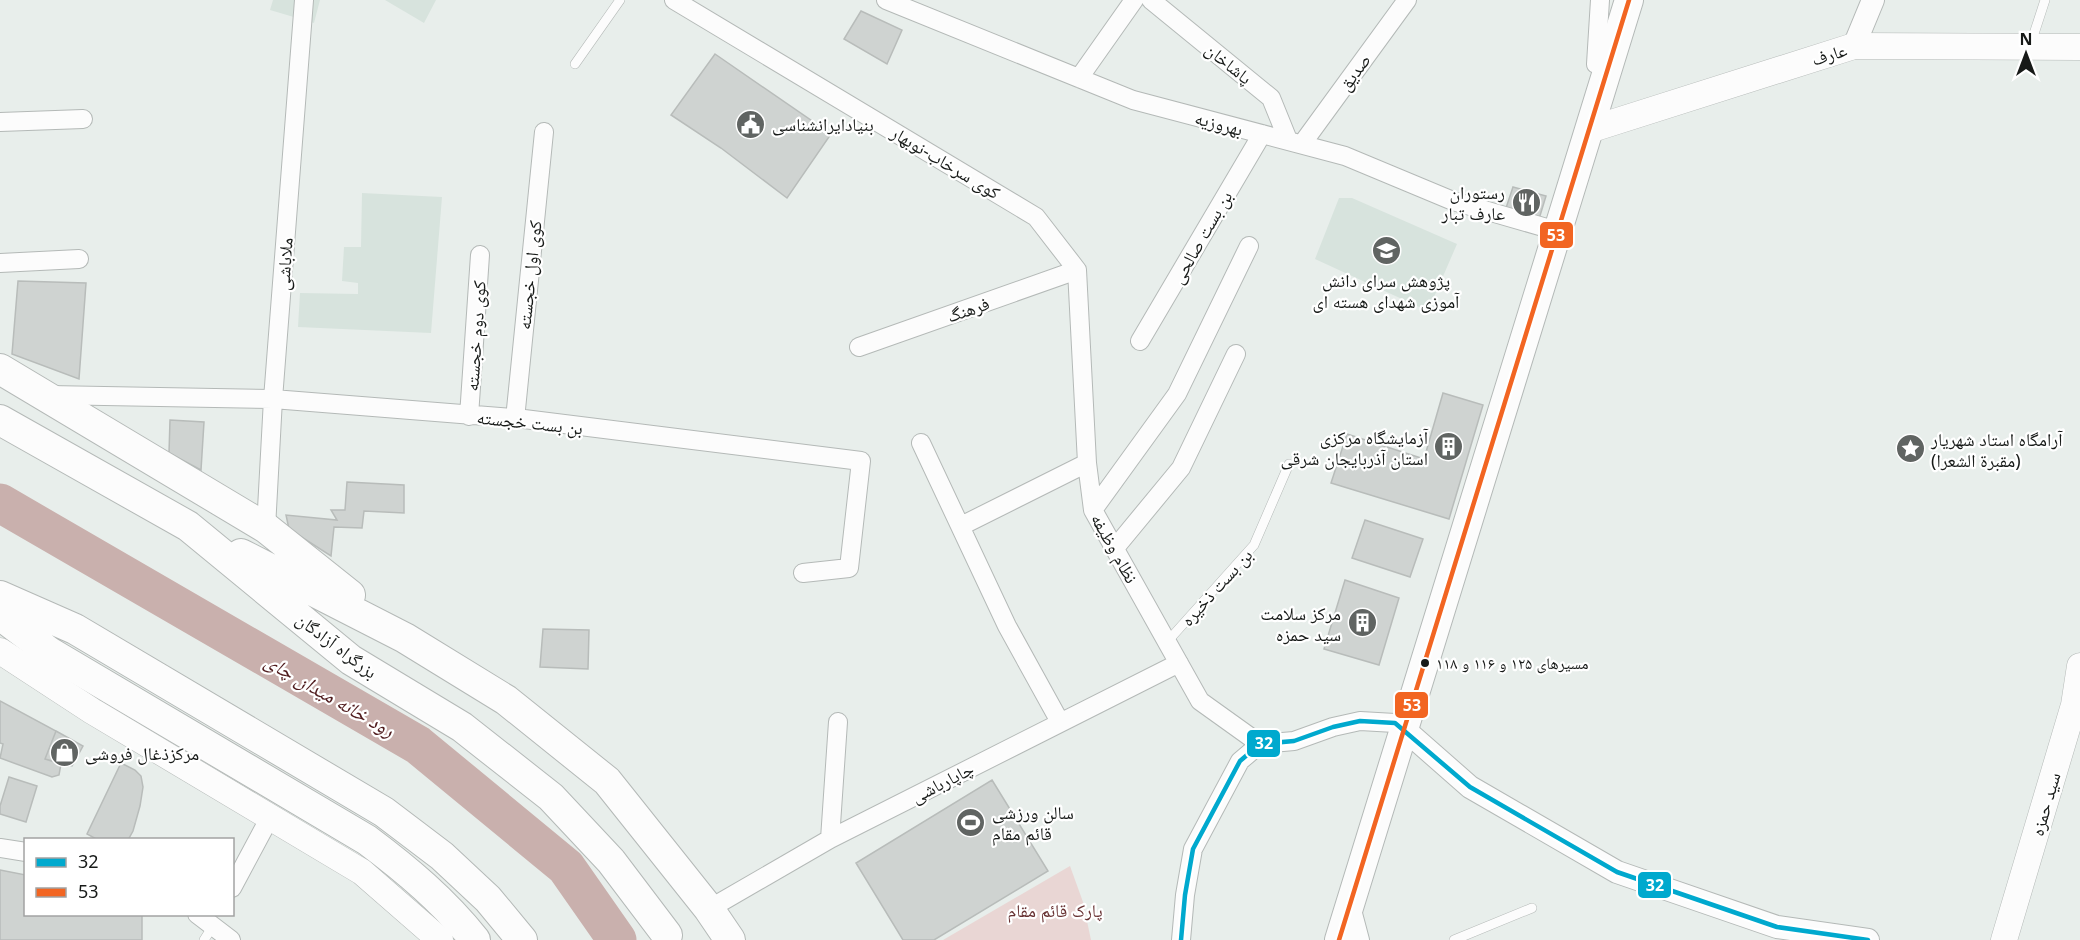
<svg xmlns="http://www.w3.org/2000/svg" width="2080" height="940" font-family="'Noto Sans','Noto Naskh Arabic',sans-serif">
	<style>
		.built { fill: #d7e3dd }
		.green { fill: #e9d6d4 }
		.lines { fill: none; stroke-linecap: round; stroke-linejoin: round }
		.river { stroke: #c9b0ad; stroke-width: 39 }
		.building { fill: #cfd3d1; stroke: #b8bcba; stroke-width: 1.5 }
		.service-casing { stroke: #b4b9b7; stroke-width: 10 }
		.minor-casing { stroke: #b4b9b7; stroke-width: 20 }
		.tertiary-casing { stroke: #b4b9b7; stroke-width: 24 }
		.secondary-casing { stroke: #b4b9b7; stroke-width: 27 }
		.primary-casing { stroke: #b4b9b7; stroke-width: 30 }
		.trunk-casing { stroke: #b4b9b7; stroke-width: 32 }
		.service { stroke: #fcfcfc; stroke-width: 9 }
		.minor { stroke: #fcfcfc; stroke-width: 18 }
		.tertiary { stroke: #fcfcfc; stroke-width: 22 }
		.secondary { stroke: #fcfcfc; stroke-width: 26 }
		.primary { stroke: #fcfcfc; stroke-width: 28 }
		.trunk { stroke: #fcfcfc; stroke-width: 30 }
		.bus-1-casing { stroke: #fff; stroke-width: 9 }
		.bus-2-casing { stroke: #fff; stroke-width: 9 }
		.bus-1 { stroke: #00a9ce; stroke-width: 4.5 }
		.bus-2 { stroke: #f26522; stroke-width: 4.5 }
		.bus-dot { fill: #171a18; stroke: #fff; stroke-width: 2 }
		.labels { text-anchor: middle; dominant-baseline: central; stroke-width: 4.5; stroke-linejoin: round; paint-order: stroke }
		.bus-label { font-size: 16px; fill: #171a18; stroke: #fff; text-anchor: start }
		.street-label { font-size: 18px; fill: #171a18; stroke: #fff }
		.poi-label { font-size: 18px; fill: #171a18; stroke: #fff; text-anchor: start }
		.park-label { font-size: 18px; fill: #673132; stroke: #fff }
		.water-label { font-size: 20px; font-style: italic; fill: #501c1e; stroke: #fff }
		.line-badge { stroke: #fff; stroke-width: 2 }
		.badge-label { font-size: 16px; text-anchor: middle; font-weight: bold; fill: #fff }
	</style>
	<rect width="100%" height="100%" fill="#e8eeeb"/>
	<path class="built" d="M273 0H320L314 23 270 10Z
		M385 0H436L424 23Z
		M362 193 442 197 431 333 298 327 300 293 358 294V283L342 281 344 247H361Z
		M1339 198H1352L1457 244 1428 311 1315 259Z"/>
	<path class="green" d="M1070 866 1083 902 1091 940H943Z"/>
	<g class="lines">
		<path class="river" d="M0 503 418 745 566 867 617 940"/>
	</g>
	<path class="building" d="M861 11 902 30 887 64 844 39Z
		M715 54 831 134 787 198 721 148 671 115Z
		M1513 187 1546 196 1539 219 1506 208Z
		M18 281 86 283 79 379 12 354Z
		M1443 393 1483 405 1449 519 1331 483 1347 434 1424 459Z
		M170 420 204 422 201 470 169 453Z
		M347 482 404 485V513L364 511 362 528 334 527 331 556 289 529 286 515 337 520 331 510H345Z
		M1365 520 1423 539 1410 577 1352 558Z
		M1345 580 1399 598 1379 665 1324 649Z
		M543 629 589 630 588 669 540 667Z
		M0 701 56 731 45 759 61 764 59 775 52 777 0 758 3 744 0 743Z
		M56 731 83 746 72 766 45 759Z
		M121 763 135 770 141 776 143 787 140 806 133 831 128 840H98L87 834Z
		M9 777 37 786 26 822 0 814V806Z
		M992 780 1048 871 934 940H903L856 863Z
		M0 870 26 875V914H142V940H0Z"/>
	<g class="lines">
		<defs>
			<path id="service" d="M2031 43 2045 0
				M575 64 620 0
				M1167 642 1254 545 1289 464
				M204 940 213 926
				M1454 940 1532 908"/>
			<path id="minor" d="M674 0 1036 217 1077 270
				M886 0 1133 100 1345 156 1453 201 1557 231
				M1151 0 1271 98 1288 140
				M1600 0 1596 64 1608 69
				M1079 78 1134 0
				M0 122 83 119
				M1302 144 1407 0
				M0 263 79 259
				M1077 270 1087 463 1093 510 1200 701 1260 744
				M1140 341 1262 134
				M859 347 1077 270
				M49 395 273 399 524 419 861 461 849 568 803 573
				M469 416 480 255
				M515 419 544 132
				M921 443 1007 626 1060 722
				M1093 510 1177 394 1249 246
				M961 526 1087 463
				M266 528 273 399 304 0
				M1115 548 1181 468 1236 354
				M830 839 838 722
				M0 848 26 852
				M232 888 270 817
				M1351 906 1360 940
				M709 909 830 839 1179 663
				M197 914 231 940
				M1181 940 1185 895 1193 849 1240 761 1260 744 1294 741 1333 727 1360 721 1395 723 1404 729"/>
			<path id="tertiary" d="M1854 46 1873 0
				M1404 729 1470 787 1617 872 1777 927 1868 940"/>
			<path id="secondary" d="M1589 130 1854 46 2080 47
				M0 651 92 711 362 872 440 940
				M2004 940 2074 705 2080 666"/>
			<path id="primary" d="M1339 940 1629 0"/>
			<path id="trunk" d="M0 369 266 528 350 595
				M0 420 188 526 351 660 462 727 551 797 611 861 667 935
				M241 554 405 638 506 700 607 781 709 909 730 940
				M0 596 75 629 384 812 442 856 488 899 522 940
				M0 615 49 652 367 840C407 870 444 901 475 940"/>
		</defs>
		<use href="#service" class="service-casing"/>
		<use href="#minor" class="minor-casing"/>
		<use href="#tertiary" class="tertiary-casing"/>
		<use href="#secondary" class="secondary-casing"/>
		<use href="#primary" class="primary-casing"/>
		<use href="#trunk" class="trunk-casing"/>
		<use href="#service" class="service"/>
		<use href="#minor" class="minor"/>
		<use href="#tertiary" class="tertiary"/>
		<use href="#secondary" class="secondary"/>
		<use href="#primary" class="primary"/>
		<use href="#trunk" class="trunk"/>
		<defs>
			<path id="bus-1" d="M1181 940 1185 895 1193 849 1240 761 1260 744 1294 741 1333 727 1360 721 1395 723 1470 787 1617 872 1777 927 1868 940"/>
			<path id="bus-2" d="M1339 940 1629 0"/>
		</defs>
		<use href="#bus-1" class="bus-1-casing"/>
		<use href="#bus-2" class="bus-2-casing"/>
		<use href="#bus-1" class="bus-1"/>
		<use href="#bus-2" class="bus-2"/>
	</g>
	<defs>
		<symbol id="civic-disc" viewBox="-11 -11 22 22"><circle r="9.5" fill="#606462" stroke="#fff"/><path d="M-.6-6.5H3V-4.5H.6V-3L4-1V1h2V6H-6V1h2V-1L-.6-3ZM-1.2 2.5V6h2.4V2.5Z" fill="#fff"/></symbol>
		<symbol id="restaurant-disc" viewBox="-11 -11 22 22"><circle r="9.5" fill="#606462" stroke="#fff"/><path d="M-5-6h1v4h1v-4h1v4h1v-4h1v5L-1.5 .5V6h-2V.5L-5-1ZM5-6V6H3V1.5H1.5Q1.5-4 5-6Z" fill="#fff"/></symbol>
		<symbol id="school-disc" viewBox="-11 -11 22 22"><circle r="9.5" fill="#606462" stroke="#fff"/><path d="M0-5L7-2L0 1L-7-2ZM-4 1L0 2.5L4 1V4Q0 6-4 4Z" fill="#fff"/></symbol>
		<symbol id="building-disc" viewBox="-11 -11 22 22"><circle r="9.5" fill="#606462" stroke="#fff"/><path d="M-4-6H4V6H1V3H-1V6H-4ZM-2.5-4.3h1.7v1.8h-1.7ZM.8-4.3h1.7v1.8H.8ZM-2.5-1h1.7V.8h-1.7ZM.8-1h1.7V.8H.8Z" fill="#fff"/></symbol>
		<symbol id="sight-disc" viewBox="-11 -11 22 22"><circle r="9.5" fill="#606462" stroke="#fff"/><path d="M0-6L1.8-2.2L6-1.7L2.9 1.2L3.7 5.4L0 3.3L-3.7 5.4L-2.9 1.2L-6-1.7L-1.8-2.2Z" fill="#fff"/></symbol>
		<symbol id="shop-disc" viewBox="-11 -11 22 22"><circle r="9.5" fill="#606462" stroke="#fff"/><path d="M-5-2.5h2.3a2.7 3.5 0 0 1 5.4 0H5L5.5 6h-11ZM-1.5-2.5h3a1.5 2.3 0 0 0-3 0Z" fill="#fff"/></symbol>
		<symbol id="stadium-disc" viewBox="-11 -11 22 22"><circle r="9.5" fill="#606462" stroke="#fff"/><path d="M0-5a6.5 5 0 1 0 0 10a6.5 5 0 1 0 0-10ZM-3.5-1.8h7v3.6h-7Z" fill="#fff"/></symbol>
	</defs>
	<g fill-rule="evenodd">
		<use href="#civic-disc" x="734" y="108" width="33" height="33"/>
		<use href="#restaurant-disc" x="1510" y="186" width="33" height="33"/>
		<use href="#school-disc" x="1370" y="234" width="33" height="33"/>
		<use href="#building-disc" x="1432" y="430" width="33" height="33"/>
		<use href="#sight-disc" x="1894" y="432" width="33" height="33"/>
		<use href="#building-disc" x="1346" y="606" width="33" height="33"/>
		<use href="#shop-disc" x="48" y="736" width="33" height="33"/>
		<use href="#stadium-disc" x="954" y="806" width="33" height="33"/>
	</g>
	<circle class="bus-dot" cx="1425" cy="663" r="5"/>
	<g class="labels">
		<g class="bus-label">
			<text x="1436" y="663">مسیرهای ۱۲۵ و ۱۱۶ و ۱۱۸</text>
		</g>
		<g class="street-label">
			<text transform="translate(1829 54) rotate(-17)">عارف</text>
			<text transform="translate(1229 63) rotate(39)">پاشاخان</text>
			<text transform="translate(1354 72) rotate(-54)">صدیق</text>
			<text transform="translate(1219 123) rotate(15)">بهروزیه</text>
			<text transform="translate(946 162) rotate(31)">کوی سرخاب-نوبهار</text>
			<text transform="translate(1201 237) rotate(-60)">بن بست صالحی</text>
			<text transform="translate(284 264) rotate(-86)">ملاباشی</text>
			<text transform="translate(529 275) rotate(-84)">کوی اول خجسته</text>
			<text transform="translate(968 309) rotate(-19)">فرهنگ</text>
			<text transform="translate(475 336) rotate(-86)">کوی دوم خجسته</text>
			<text transform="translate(530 422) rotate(6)">بن بست خجسته</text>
			<text transform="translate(1115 548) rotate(61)">نظام وظیفه</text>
			<text transform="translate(1216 587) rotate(-48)">بن بست ذخیره</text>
			<text transform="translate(337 645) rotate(37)">بزرگراه آزادگان</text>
			<text transform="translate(942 782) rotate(-27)">چاپارباشی</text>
			<text transform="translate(2045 804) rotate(-74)">سید حمزه</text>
		</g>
		<g class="poi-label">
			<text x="772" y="124">بنیادایرانشناسی</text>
			<text x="1505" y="192" text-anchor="end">رستوران<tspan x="1505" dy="21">عارف تبار</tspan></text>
			<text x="1386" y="280" text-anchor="middle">پژوهش سرای دانش<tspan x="1386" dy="21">آموزی شهدای هسته ای</tspan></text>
			<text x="1428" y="437" text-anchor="end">آزمایشگاه مرکزی<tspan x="1428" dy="21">استان آذربایجان شرقی</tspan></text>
			<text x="1931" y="439">آرامگاه استاد شهریار<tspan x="1931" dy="21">(مقبرة الشعرا)</tspan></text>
			<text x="1341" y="613" text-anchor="end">مرکز سلامت<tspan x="1341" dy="21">سید حمزه</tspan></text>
			<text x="85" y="753">مرکزذغال فروشی</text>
			<text x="992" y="812">سالن ورزشی<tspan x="992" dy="21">قائم مقام</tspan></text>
		</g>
		<g class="park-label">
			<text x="1055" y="910">پارک قائم مقام</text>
		</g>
		<g class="water-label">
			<text transform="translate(330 695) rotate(30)">رود خانه میدان چای</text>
		</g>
	</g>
	<g class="line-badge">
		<rect x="1539" y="221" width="35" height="28" rx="6" fill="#f26522"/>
		<rect x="1394" y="691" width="35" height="28" rx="6" fill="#f26522"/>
		<rect x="1246" y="729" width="35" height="29" rx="6" fill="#00a9ce"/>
		<rect x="1637" y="871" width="35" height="28" rx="6" fill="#00a9ce"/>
	</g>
	<g class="badge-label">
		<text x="1556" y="241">53</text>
		<text x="1412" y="711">53</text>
		<text x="1264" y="749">32</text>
		<text x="1655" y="891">32</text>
	</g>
	<rect x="24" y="838" width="210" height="78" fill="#ffffff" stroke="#a2a3a3" stroke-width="1.5"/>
	<rect x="36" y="858" width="30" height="9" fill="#00a9ce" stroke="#a2a3a3" stroke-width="1.5"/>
	<text x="78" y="868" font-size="18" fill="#171a18">32</text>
	<rect x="36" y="888" width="30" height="9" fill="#f26522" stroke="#a2a3a3" stroke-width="1.5"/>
	<text x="78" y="898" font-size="18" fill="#171a18">53</text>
	<g transform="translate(2026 54)" stroke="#ffffff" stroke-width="4.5" paint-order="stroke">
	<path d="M0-4.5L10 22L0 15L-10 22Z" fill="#171a18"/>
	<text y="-9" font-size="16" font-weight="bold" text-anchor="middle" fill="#171a18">N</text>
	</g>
</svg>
